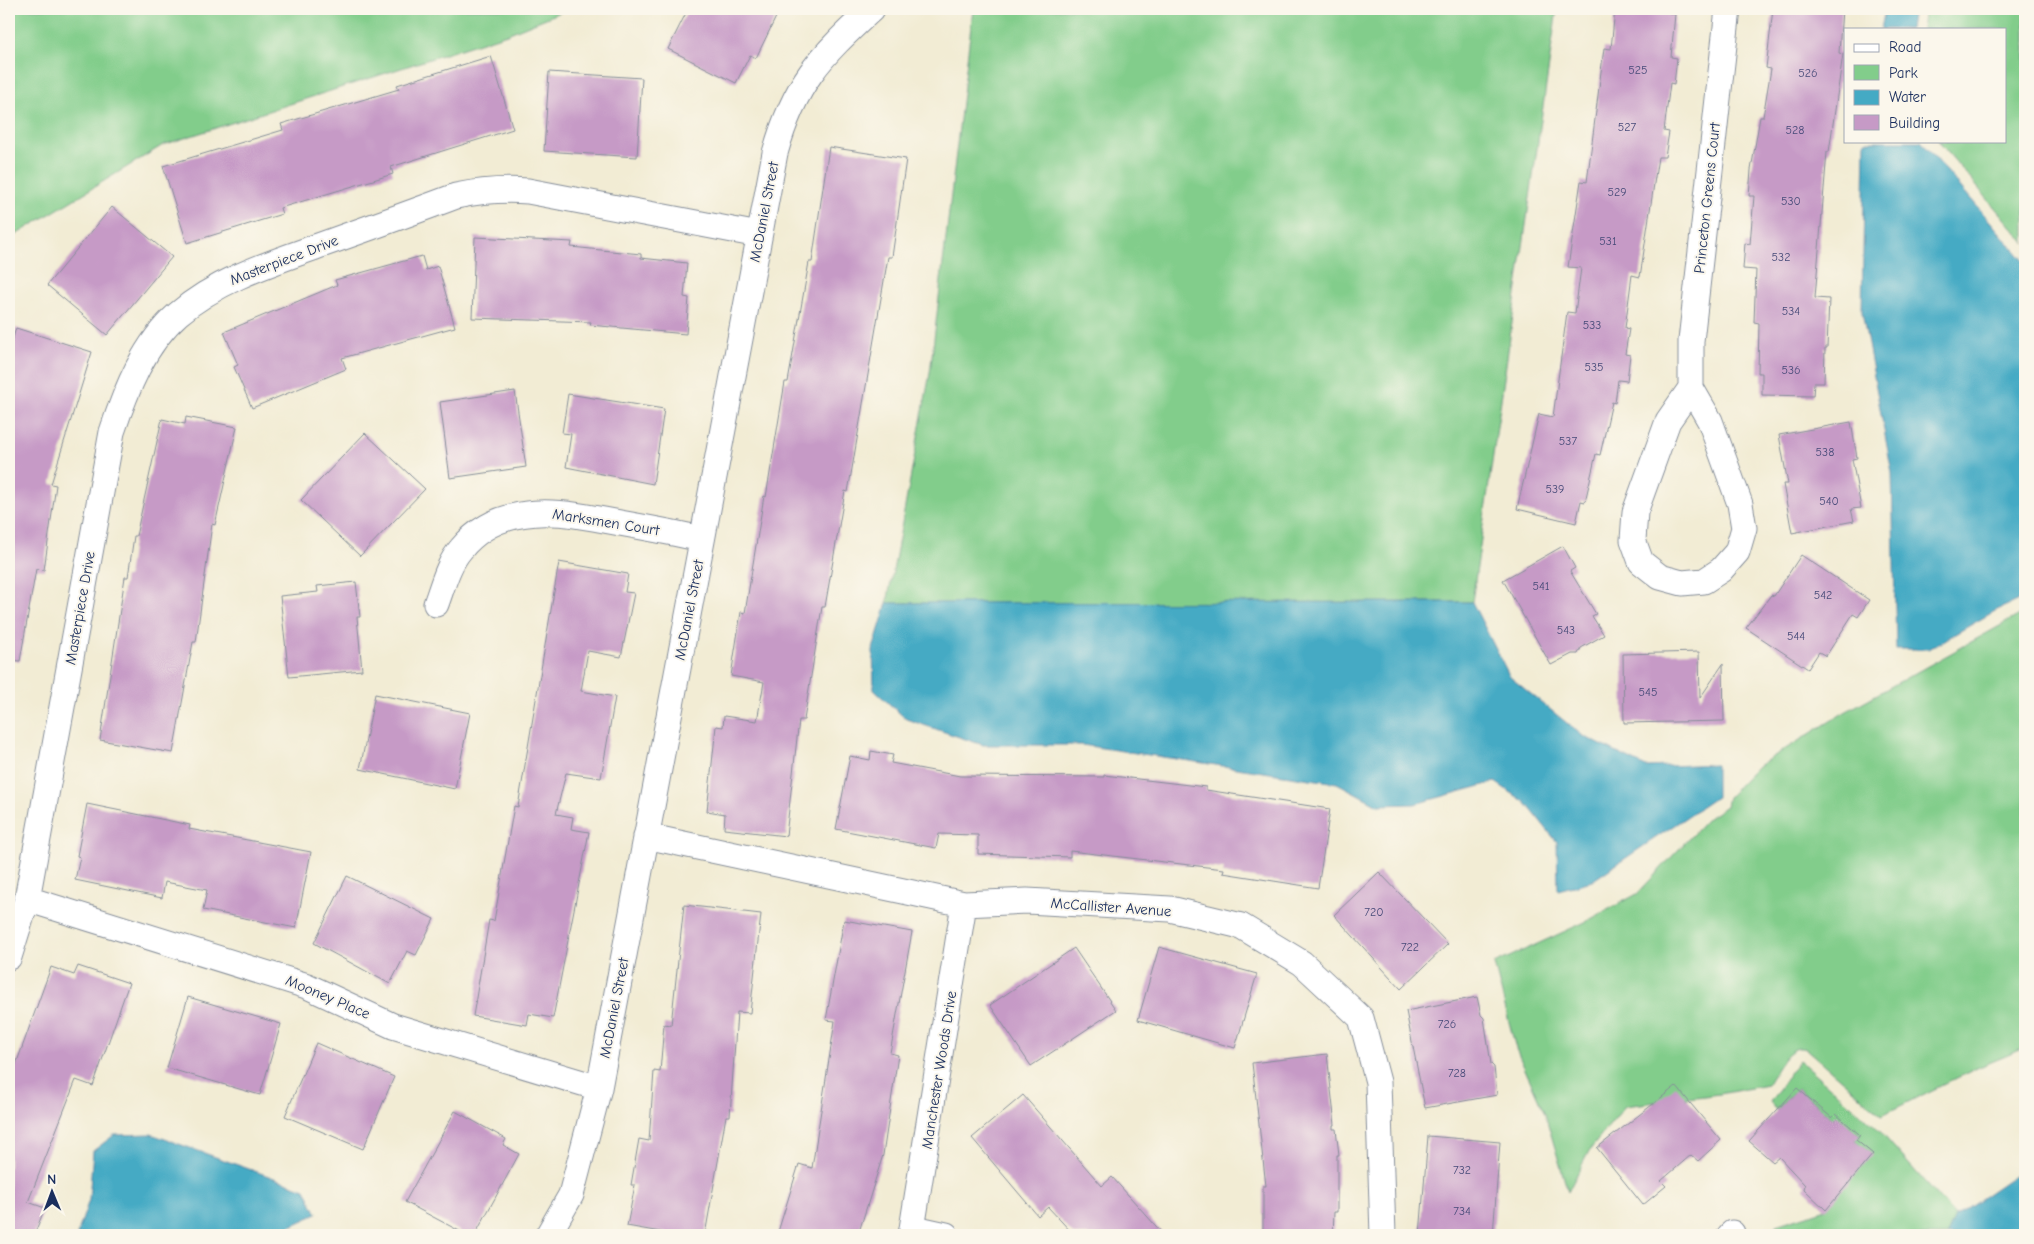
<svg xmlns="http://www.w3.org/2000/svg" width="2034" height="1244" font-family="'Comic Neue',sans-serif">
	<style>
		.green { fill: #82cd8b; stroke: #4e7e74 }
		.water { fill: #44aac4; stroke: #306c91 }
		.building { fill: #c69ac6 }
		.lines { fill: none; stroke-linecap: round; stroke-linejoin: round }
		.street-casing { stroke: #868e99; stroke-width: 27 }
		.street { stroke: #fff; stroke-width: 25 }
		.labels { text-anchor: middle; dominant-baseline: central; stroke-width: 4; stroke-linejoin: round; paint-order: stroke }
		.number-label { font-size: 12px; fill: #464a78 }
		.street-label { font-size: 15px; fill: #1b2f5e; stroke: #fbf7ec }
	</style>
	<rect width="100%" height="100%" fill="#fbf7ec"/>
	<filter id="ink" filterUnits="userSpaceOnUse"><feTurbulence type="fractalNoise" baseFrequency=".02" numOctaves="2"/><feDisplacementMap in="SourceGraphic" scale="10" xChannelSelector="R" yChannelSelector="G"/><feConvolveMatrix kernelMatrix="1 2 1 2 8 2 1 2 1" color-interpolation-filters="sRGB"/></filter>
	<filter id="wash" filterUnits="userSpaceOnUse"><feTurbulence type="fractalNoise" baseFrequency=".0096" numOctaves="4" result="noise"/><feDisplacementMap in="SourceGraphic" scale="20" xChannelSelector="R" yChannelSelector="G"/><feGaussianBlur stdDeviation="1.12" result="paint"/><feColorMatrix in="noise" values="0 0 0 0 0 0 0 0 0 0 0 0 0 0 0 0 0 1.4 0 .05"/><feComposite in="paint" operator="in"/></filter>
	<g filter="url(#wash)">
		<rect width="100%" height="100%" fill="#f2ecd4"/>
		<path class="green" d="M9 9H568L507 34 163 145 9 239Z
			M973 9H1557L1472 602 887 603 930 373Z
			M1925 9H2025V243L1938 141H2005V29H1922Z
			M2025 612V1048L1977 1068 1882 1115 1806 1049C1788 1042 1776 1072 1767 1085L1720 1094 1625 1106 1589 1151 1568 1192 1545 1114 1516 1049 1494 964 1585 922 1637 894 1708 818 1726 806 1728 797 1758 766 1845 712Z
			M1799 1060 1877 1128 1955 1216 1947 1235H1876L1875 1233 1803 1231 1802 1235H1777L1776 1225 1826 1209 1872 1154 1856 1140 1860 1135 1836 1115 1832 1118 1797 1088 1777 1110 1770 1102Z"/>
		<path class="water" d="M1885 9H1913L1910 29H1881Z
			M1865 141H1921L2025 262V597L1995 611 1929 649H1896L1892 473 1862 312Z
			M1472 602 1510 677 1583 736 1646 767 1716 764V797L1592 881 1558 890 1557 842 1525 802 1495 782 1415 804 1378 805 1337 783 1082 745H983L906 719 874 690 873 649 887 603Z
			M151 1134 305 1189 317 1214 271 1235H77L89 1200 93 1151 114 1135Z
			M2025 1168V1235H1947L1955 1216Z"/>
		<g id="blocks">
			<path class="building" d="M688 9H760L776 17 756 58 750 55 736 83 668 49Z
				M1615 9H1670V14H1675L1671 57 1677 58 1674 84 1670 83 1664 131 1669 132 1665 157H1658L1640 277 1632 275 1625 328 1629 329 1625 354 1630 355 1627 381 1618 380 1615 403 1612 402 1600 455 1596 454 1585 502 1581 501 1576 523 1517 509 1539 414 1553 417 1567 312 1575 313 1581 268 1568 267 1581 181 1587 182 1604 48 1611 49Z
				M1773 9H1842L1839 53 1843 54 1829 152H1827L1815 298 1829 299 1827 348H1825L1824 383H1814L1813 396 1762 395V373H1758L1759 323 1754 322 1756 270 1743 269 1745 243 1750 244 1754 196H1749L1751 170 1760 117H1763L1771 69 1766 68Z
				M491 56 513 129 391 167 393 174 280 208 282 214 187 243 163 166 283 130 281 124 399 89 397 85Z
				M549 72 642 78 637 157 544 151Z
				M829 147 906 159 892 257H888L848 492 845 491 825 607H822L804 720H799L786 836 724 829 725 814 707 811 716 726 723 727 724 716 757 721 764 682 731 676 741 612 745 613 764 496 766 497 785 382H788L809 262H812Z
				M112 207 172 257 107 335 47 285Z
				M475 237 572 242 571 247 641 254V258L687 263 684 297 689 298 686 334 590 325 591 322 472 318Z
				M422 256 426 270 438 266 455 327 342 358 346 369 252 408 234 367 238 365 224 332 337 285 335 280Z
				M16 328 92 352 51 484 56 485 44 570 36 569 20 661 9 660V351Z
				M515 391 526 467 450 478 440 402Z
				M568 394 664 409 653 484 566 467 571 434 562 433Z
				M186 417 237 427 215 525 212 524 196 642H193L173 753 100 740 125 577H128L134 536H136L162 419 185 424Z
				M1851 422 1857 458 1852 459 1861 508 1851 509 1854 521 1792 533 1783 484H1788L1779 435Z
				M365 433 425 489 360 556 301 500Z
				M1563 546 1575 568 1570 571 1596 614 1592 616 1604 635 1581 648 1578 654H1572L1551 665 1503 580Z
				M1801 555 1869 600 1858 617 1853 614 1826 656 1819 652 1808 669 1746 628 1771 595 1774 596Z
				M559 562 628 574 625 592 634 593 621 657 588 651 581 691 615 697 601 778 566 773 556 814 573 817 571 829 589 832 553 1018 529 1014 527 1025 473 1016 489 920 494 921 514 806 518 807Z
				M356 582 360 617H357L362 670 289 677 280 596 318 592 317 586Z
				M1699 652 1700 698 1723 664 1724 721 1624 723 1623 654Z
				M375 694 470 713 455 789 360 769Z
				M871 751 893 755 891 763 960 776 1104 777V775L1206 787V790L1330 809 1318 888 1223 873 1224 869 1070 851V857L978 854V835L939 834 936 848 836 829 850 756 870 760Z
				M87 804 190 825 189 829 311 852 296 928 203 910 207 890 165 882 162 898 75 880 80 857 77 856Z
				M1379 872 1448 944 1401 989 1334 915Z
				M347 876 434 919 416 955 407 951 390 984 314 943Z
				M684 905 761 914 750 1013 737 1012 730 1116H726L705 1235H677L627 1226 635 1185H631L639 1139 649 1141 654 1071 660 1072 664 1024 671 1025Z
				M844 920 912 932 890 1053 898 1055 883 1155 858 1235H777L799 1164 812 1168 835 1021 826 1020Z
				M1159 947 1257 974 1235 1048 1138 1020Z
				M1074 948 1116 1010 1031 1066 990 1005Z
				M78 966 129 983 93 1086 76 1080 28 1202 45 1208 34 1235H9V1068L14 1070 51 967 74 975Z
				M188 997 281 1024 260 1095 167 1068Z
				M1477 997 1481 1015 1484 1018 1491 1064 1494 1067 1497 1095 1425 1108 1406 1011Z
				M316 1043 394 1077 363 1149 285 1116Z
				M1327 1054 1335 1125H1333V1129H1336L1339 1155H1337V1212H1334L1333 1235H1263V1186H1266L1252 1063Z
				M1676 1086 1721 1140 1698 1161 1691 1155 1661 1181 1666 1186 1643 1205 1597 1148Z
				M1797 1088 1832 1118 1836 1114 1860 1135 1856 1140 1873 1154 1826 1210 1804 1189 1805 1185 1779 1157 1773 1162 1749 1141Z
				M1023 1095 1102 1186 1112 1177 1164 1235H1074L1048 1207 1038 1216 972 1138Z
				M455 1111 506 1139 503 1145 519 1154 475 1235H467L405 1202Z
				M1428 1136 1500 1142 1493 1235H1420Z"/>
		</g>
	</g>
	<g filter="url(#ink)">
		<use href="#blocks" fill-opacity="0" stroke="#868e99" stroke-width="1"/>
		<g class="lines">
			<defs>
				<path id="street" d="M1691 388 1668 421 1635 512 1633 540 1641 562 1660 577 1682 583 1704 581 1721 570 1737 552 1744 528 1740 504 1710 421 1691 388V341L1728 9
					M436 604C443 585 448 564 461 549 502 499 565 512 620 523 648 528 675 533 702 539
					M646 836 964 904 1027 901 1170 909 1241 926 1302 963 1361 1018 1378 1082 1383 1235
					M27 899 307 986 393 1026 599 1088
					M9 957 27 899 112 432C126 390 144 344 178 314 219 279 271 263 321 245 366 229 411 213 456 196 480 191 503 189 528 191L759 235
					M914 1228 946 1235
					M548 1235 571 1195 599 1088 775 153C795 82 819 58 872 9
					M911 1235 964 904
					M1730 1235 1732 1233"/>
			</defs>
			<use href="#street" class="street-casing"/>
			<use href="#street" class="street"/>
		</g>
	</g>
	<g class="labels">
		<g class="number-label">
			<text x="1638" y="70">525</text>
			<text x="1808" y="73">526</text>
			<text x="1627" y="127">527</text>
			<text x="1795" y="130">528</text>
			<text x="1617" y="192">529</text>
			<text x="1791" y="201">530</text>
			<text x="1608" y="241">531</text>
			<text x="1781" y="257">532</text>
			<text x="1791" y="311">534</text>
			<text x="1592" y="325">533</text>
			<text x="1594" y="367">535</text>
			<text x="1791" y="370">536</text>
			<text x="1568" y="441">537</text>
			<text x="1825" y="452">538</text>
			<text x="1555" y="489">539</text>
			<text x="1829" y="501">540</text>
			<text x="1541" y="586">541</text>
			<text x="1823" y="595">542</text>
			<text x="1566" y="630">543</text>
			<text x="1796" y="636">544</text>
			<text x="1648" y="692">545</text>
			<text x="1374" y="912">720</text>
			<text x="1410" y="947">722</text>
			<text x="1447" y="1024">726</text>
			<text x="1457" y="1073">728</text>
			<text x="1462" y="1170">732</text>
			<text x="1462" y="1211">734</text>
		</g>
		<g class="street-label">
			<text transform="translate(1707 198) rotate(-84)">Princeton Greens Court</text>
			<text transform="translate(764 212) rotate(-79)">McDaniel Street</text>
			<text transform="translate(284 260) rotate(-21)">Masterpiece Drive</text>
			<text transform="translate(606 522) rotate(9)">Marksmen Court</text>
			<text transform="translate(80 608) rotate(-80)">Masterpiece Drive</text>
			<text transform="translate(689 610) rotate(-79)">McDaniel Street</text>
			<text transform="translate(1111 907) rotate(4)">McCallister Avenue</text>
			<text transform="translate(328 997) rotate(23)">Mooney Place</text>
			<text transform="translate(614 1008) rotate(-79)">McDaniel Street</text>
			<text transform="translate(939 1070) rotate(-81)">Manchester Woods Drive</text>
		</g>
	</g>
	<rect width="2034" height="1244" fill="none" stroke="#fbf7ec" stroke-width="30"/>
	<rect x="1844" y="28" width="162" height="115" fill="#fbf7ec" stroke="#a1a7b3"/>
	<rect x="1854" y="44" width="25" height="8" fill="#ffffff" stroke="#a1a7b3"/>
	<text x="1889" y="52" font-size="15" fill="#1b2f5e">Road</text>
	<rect x="1854" y="65" width="25" height="15" fill="#82cd8b" stroke="#a1a7b3"/>
	<text x="1889" y="78" font-size="15" fill="#1b2f5e">Park</text>
	<rect x="1854" y="90" width="25" height="15" fill="#44aac4" stroke="#a1a7b3"/>
	<text x="1889" y="102" font-size="15" fill="#1b2f5e">Water</text>
	<rect x="1854" y="115" width="25" height="15" fill="#c69ac6" stroke="#a1a7b3"/>
	<text x="1889" y="128" font-size="15" fill="#1b2f5e">Building</text>
	<g transform="translate(52 1192) rotate(359)" stroke="#fbf7ec" stroke-width="4" paint-order="stroke">
	<path d="M0-4L9 19L0 12L-9 19Z" fill="#1b2f5e"/>
	<text y="-8" font-size="14" font-weight="bold" text-anchor="middle" fill="#1b2f5e">N</text>
	</g>
</svg>
